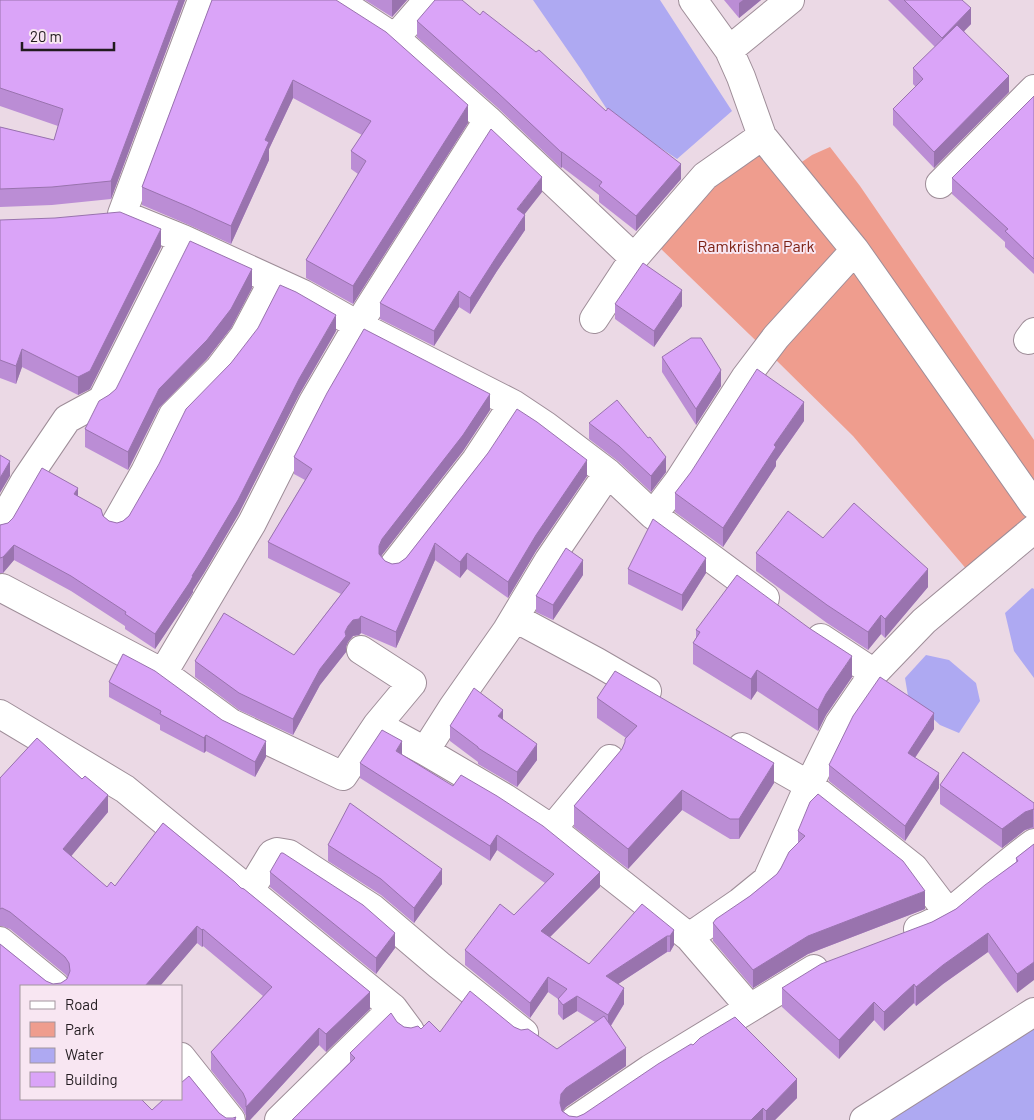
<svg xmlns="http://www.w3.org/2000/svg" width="1034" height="1120" font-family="Barlow,sans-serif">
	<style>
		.green { fill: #ef9d8e }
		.water { fill: #aea9f2 }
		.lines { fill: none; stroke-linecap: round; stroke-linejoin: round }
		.street-casing { stroke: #9e8d98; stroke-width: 30 }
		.street { stroke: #fff; stroke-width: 28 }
		.wall { fill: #bb8dd5 }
		.shaded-wall { fill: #9973ae }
		.building { fill: #daa4f8; stroke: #9973ae }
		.labels { text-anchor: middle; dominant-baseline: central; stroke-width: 4; stroke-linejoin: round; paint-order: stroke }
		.park-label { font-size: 16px; fill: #7c2114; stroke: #f8e6f2 }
	</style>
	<rect width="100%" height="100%" fill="#ebd9e5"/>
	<path class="green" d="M762 136 796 166 812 155 830 147 860 186 1034 440V497L1030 517 974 578 853 436 776 360 659 247Z"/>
	<path class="water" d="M533 0H660L732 111 677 159 610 114 580 68Z
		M1032 588 1034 589V678L1014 651 1005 613Z
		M926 655 949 660 976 683 980 701 959 733 940 725 908 696 905 678Z
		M1034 1018V1120H863Z"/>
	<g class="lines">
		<defs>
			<path id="street" d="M337 0 395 38 488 120 634 258
				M693 0 729 50 741 77 762 136 855 250 1034 505
				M395 38 428 0
				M729 50 790 0
				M940 184 1034 89
				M122 214 202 0
				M126 216 183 239 303 294 358 325 513 404 546 426 608 473 653 515 765 598
				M594 319 634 258 705 176 762 136
				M1028 340 1034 332
				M653 515 678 482 745 378 776 337 855 250
				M116 523 145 472 173 415 219 369 244 336 273 281
				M0 525 25 481 67 419 102 400 183 239
				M394 565 476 460 513 404
				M2 588 163 673 231 723 343 776 377 725 425 751 505 798 552 829 689 937 750 1008
				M515 618 597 662 647 691
				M821 638 874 673
				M361 650 412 683 377 725
				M163 673 252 523 313 402 358 325 488 120
				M0 714 125 789 393 1008 410 1031
				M742 747 809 785 914 868 949 914
				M425 751 453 707 507 630 549 560 608 473
				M552 829 610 759
				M249 892 272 854 277 852 289 854 372 908 439 965 524 1033
				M918 929C943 920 959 905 979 888 997 872 1015 857 1034 843
				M689 937 740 902 767 880 809 785 839 724 874 673 924 621 1034 529
				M0 941 55 986
				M181 1057 231 1120
				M279 1120 393 1008
				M575 1120 650 1069 814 969
				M864 1120 1034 1012"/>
		</defs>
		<use href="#street" class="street-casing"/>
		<use href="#street" class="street"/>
	</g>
	<path class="wall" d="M0 0H185L111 199 52 205 0 207V127L54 140 58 126 0 106Z
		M212 0 468 123 353 304 306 278V260L358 174 351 169V151L362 135 293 98 269 149V160L231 244 189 225 142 205V187Z
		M365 0H407L392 17Z
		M724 0H761L739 18Z
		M888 0H962L971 24 964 31 1009 92 934 168 893 125V109L916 87 913 84V68L935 47Z
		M417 21 681 179 636 231 599 202V195L562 167 561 168 498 108 417 37Z
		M1034 96V274L1005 247V242L952 194V178Z
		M542 192 524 214 525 230 497 271 470 314 459 307 434 346 380 319V303Z
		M0 220 161 247 90 389 78 395 22 367 16 384 0 378Z
		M252 288 231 328 207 359 159 408 128 470 85 447V429L109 395Z
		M615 304 682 306 654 347 615 319Z
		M336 331 299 395 238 515 204 573 193 590V592L190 597 155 649 125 629V626L71 591 14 560 3 573H0V525L8 523 78 496 109 521 117 523 123 521Z
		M662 357 721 386 696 425 662 372Z
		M490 410 463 451 381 556 385 561 392 564 399 563 406 558 488 453 587 476 536 551 508 598 467 569 460 578 435 560 396 648 361 633 359 635 353 636 348 642 346 647V652L320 685 293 735 239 710 195 677V661L294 655 341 594 268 558V542L305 480 294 474V457Z
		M804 421 776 461V466L723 547 675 512V493Z
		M589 423 666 472 651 492 619 462 589 439Z
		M823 538 928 587 885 638 881 634 868 650 827 623 756 571V553Z
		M628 569 706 573 682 611 628 584Z
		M583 575 553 620 536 612V596Z
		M696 630 852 677 826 715 818 731 757 691 751 700 693 664V643L696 638Z
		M109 682 266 757 255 777 206 751 204 753 160 730V725L109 697Z
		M597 698 774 783 739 839H730L682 810 628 869 574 827V806L622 749 625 742 626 738 597 718Z
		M503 719 537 760 517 787 478 764V762L450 741V726Z
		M934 729 915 758 939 788 905 841 829 781V765Z
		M37 738 82 779 85 776 108 795V812L71 856 107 887 111 882 115 886 163 823 235 882 241 888 244 889 370 992V1009L326 1052 319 1045 250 1120H246V1116L243 1110 211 1070V1052L263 996 203 946 202 947 197 943 160 986H21V1099H141L152 1110 164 1099H181V1083L189 1076 219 1113 226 1118H233L236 1117V1120H0V944L46 981 53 984 61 983 67 979 68 977 65 974 10 929 2 926H0V778Z
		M402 755 600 887 550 937 589 964 674 930V945L670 952H667L618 984 624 1004 611 1026 626 1066 566 1107 563 1111 569 1116 577 1117 584 1114 693 1045 797 1098 775 1120H292L350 1062V1053L397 1022 404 1027 440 1032 514 1027 557 1049 595 1022 577 1011 563 1020 558 1014V999L548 992 530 1018 465 965V950L514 915 545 883 497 850 490 861 360 778V763Z
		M940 785 1034 803V828L1025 830 1002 848 940 804Z
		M798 831 925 909 808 954 753 988 713 941V923L750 896 777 874 798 843Z
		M1034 844 1017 993 988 952 943 984 916 1006 914 1003 884 1031 874 1020 839 1059 782 1007V988L932 922 956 909 1016 862V858Z
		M328 845 442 884 414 923 381 895 328 861Z
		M270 872 395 948 376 974 270 887Z"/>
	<path class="shaded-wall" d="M179 0H185L111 199V181Z
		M392 0H407L392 17Z
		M743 0H761L739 18V3Z
		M971 8V24L942 54V38Z
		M1009 76V92L934 168V152Z
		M293 80V98L269 149V160L231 244V226L265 140Z
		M468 105V123L353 304V286Z
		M561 152H562V167L561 168Z
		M681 164V179L636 231V216Z
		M542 177V192L517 224V209Z
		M525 215V230L497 271 470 314V298L497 256Z
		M161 229V247L90 389 78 395V377Z
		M252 269V288L231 328 207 359 159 408 128 470V452L159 389Z
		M682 290V306L654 347V331Z
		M459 291V307L434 346V331Z
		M336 315V331L299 395 238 515 204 573 193 590V592L190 597 155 649V634L192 576 299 379Z
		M22 349V367L16 384V366Z
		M721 370V386L696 425V409Z
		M490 394V410L463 451 382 555 379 562V546L382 539Z
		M804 402V421L776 461V466L723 547V528L774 445Z
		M666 457V472L651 492V476Z
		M587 460V476L536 551 508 598V582L536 535Z
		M10 461V476L0 493V478Z
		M78 488V503L74 494Z
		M435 543V560L396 648V632Z
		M14 545V560L3 573V557Z
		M467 553V569L460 578V562Z
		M706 558V573L682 611V595Z
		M583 560V575L553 620V605Z
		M928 569V587L885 638V619Z
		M881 615V634L868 650V632Z
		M361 616V633L359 635 353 636 348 642 346 647V652L320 685 293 735V719L320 669 348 626 353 620Z
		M852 656V677L826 715 818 731V710L826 694Z
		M757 670V691L751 700V679Z
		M503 710V725L498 716Z
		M934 713V729L908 768V753Z
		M206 735V751L204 753V738Z
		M266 741V757L255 777V762Z
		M402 741V756L396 751Z
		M537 744V760L517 787V772Z
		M774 763V783L739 839V819Z
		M939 773V788L905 841V826Z
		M682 790V810L628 869V849Z
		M108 795V812L63 866V849Z
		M1033 809V827L1025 830 1002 848V829L1025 812Z
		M497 835V850L490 861V846Z
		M442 869V884L414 923V908Z
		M600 872V887L541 946V931Z
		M925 891V909L808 954 753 988V970L808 936Z
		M197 926V943L160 986H145Z
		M203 929V946L202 947V930Z
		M674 930V945L670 952V936Z
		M395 933V948L376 974V958Z
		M988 933V952L943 984 916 1006V987L943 965Z
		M667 936V952L606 992V976Z
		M1034 962V980L1017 993V974Z
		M548 977V992L530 1018V1003Z
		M914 984V1003L884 1031V1012Z
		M624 988V1004L608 1030V1015Z
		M370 992V1009L326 1052V1034Z
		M577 996V1011L563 1020V1005Z
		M874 1002V1020L839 1059V1040Z
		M319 1028V1045L250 1120H246V1107Z
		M626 1048V1066L566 1107 561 1113 560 1103 561 1094 566 1088Z
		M797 1079V1098L775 1120H766V1111Z
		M763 1108V1120H751Z"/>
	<path class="building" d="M0 0H179L111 181 52 187 0 189V127L54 140 63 109 0 88Z
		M212 0H336L386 32 468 105 353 286 306 260 366 161 351 151 371 121 293 80 265 140 269 142 231 226 189 207 142 187Z
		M435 0H462L480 15 483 11 536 52 539 50 606 111 608 108 681 164 636 216 599 186 602 182 562 152H561L498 93 417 21Z
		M904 0H962L971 8 942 38Z
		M957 25 1009 76 934 152 893 109 923 79 913 68Z
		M1034 96V259L1005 231 1008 229 952 178Z
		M491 129 542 177 517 209 525 215 497 256 470 298 459 291 434 331 380 303Z
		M120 212 161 229 90 371 78 377 22 349 16 366 0 360V220L55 218Z
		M190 241 252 269 231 309 207 340 159 389 128 452 85 429 99 401 109 395 116 389Z
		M643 263 682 290 654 331 615 304Z
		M280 285 296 292 336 315 299 379 238 500 204 557 192 576H193L190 582 155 634 125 614 126 612 71 576 14 545 3 557 0 558V525L8 523 13 518 42 468 78 488 74 494 101 509 103 516 109 521 117 523 123 521 129 516 159 464 186 409 231 363 258 328Z
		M364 329 490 394 463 435 382 539 379 546V554L385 561 392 564 399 563 406 558 488 453 517 409 537 422 587 460 536 535 508 582 467 553 460 562 435 543 396 632 361 616 359 619 353 620 348 626 345 632 346 636 320 669 293 719 239 693 195 661 224 613 294 655 350 583 268 542 312 469 294 457 327 393Z
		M691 338H701L721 370 696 409 662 357Z
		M757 369 804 402 774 445 776 447 723 528 675 493 691 472Z
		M617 400 648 438 650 437 666 457 651 476 619 446 589 423Z
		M0 455 10 461 0 478Z
		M854 503 928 569 885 619 881 615 868 632 827 605 756 553 788 511 823 538Z
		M653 519 706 558 682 595 628 569Z
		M566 548 583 560 553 605 536 596Z
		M737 575 809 628 852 656 826 694 818 710 757 670 751 679 693 643 700 632 696 630Z
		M123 654 155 671 222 720 266 741 255 762 206 735 204 738 160 714 161 711 109 682Z
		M615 671 774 763 739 819H730L682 790 628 849 574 806 622 749 625 742V739L637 726 597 698Z
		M880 677 934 713 908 753 939 773 905 826 829 765 853 716Z
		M474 688 503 710 498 716 537 744 517 772 478 748V747L450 726Z
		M382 730 402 741 396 751 453 786 461 775 497 796 543 826 600 872 541 931 589 964 642 904 674 930 670 936H667L606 976 624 988 608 1015 577 996 563 1005 558 999 567 989 548 977 530 1003 465 950 500 904 514 915 554 874 497 835 490 846 360 763Z
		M37 738 82 779 85 776 108 795 63 849 107 887 111 882 115 886 163 823 235 882 241 888 244 889 370 992 326 1034 319 1028 246 1107V1100L243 1093 211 1052 272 987 203 929 202 930 197 926 145 986H21V1099H141L152 1110 164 1099H181V1083L189 1076 219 1113 226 1118H233L236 1117 234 1120H0V944L46 981 53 984 61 983 67 979 70 971 69 963 65 957 10 912 2 908 0 909V778Z
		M963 752 1034 803V809L1025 812 1002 829 940 785Z
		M818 794 903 861 925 891 808 936 753 970 713 923 716 919 750 896 777 874 781 868 789 852 805 836 798 831 810 802Z
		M350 803 442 869 414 908 381 879 328 845Z
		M1034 844V962L1017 974 988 933 943 965 916 987 914 984 884 1012 874 1002 839 1040 782 988 821 964 932 922 956 909 985 885 1018 861 1016 858Z
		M281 853H283L363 905 395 933 376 958 270 872Z
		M470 991 514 1027 521 1030 528 1029 557 1049 604 1016 626 1048 566 1088 561 1094 560 1103 562 1111 569 1116 577 1117 584 1114 658 1064 691 1044 693 1045 700 1038 735 1017 797 1079 766 1111 763 1108 751 1120H292L355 1058 350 1053 391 1013 397 1022 404 1027 411 1028 418 1026 421 1029 429 1021 440 1032Z"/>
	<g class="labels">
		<g class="park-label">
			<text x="756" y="245">Ramkrishna Park</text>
		</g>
	</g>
	<rect x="20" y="985" width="162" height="115" fill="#f8e6f2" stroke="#a2959e"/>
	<rect x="30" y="1001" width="25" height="8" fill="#ffffff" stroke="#a2959e"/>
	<text x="65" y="1010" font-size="15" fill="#221b1f">Road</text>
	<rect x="30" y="1022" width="25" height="15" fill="#ef9d8e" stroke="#a2959e"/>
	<text x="65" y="1035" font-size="15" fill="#221b1f">Park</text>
	<rect x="30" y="1048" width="25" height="15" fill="#aea9f2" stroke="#a2959e"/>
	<text x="65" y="1060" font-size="15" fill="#221b1f">Water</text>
	<rect x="30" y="1072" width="25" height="15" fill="#daa4f8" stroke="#a2959e"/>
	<text x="65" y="1085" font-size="15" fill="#221b1f">Building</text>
	<path d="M22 42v8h92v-8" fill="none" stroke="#221b1f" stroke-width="2.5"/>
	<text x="30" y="42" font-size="15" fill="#221b1f" stroke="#f8e6f2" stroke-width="4" paint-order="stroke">20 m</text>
</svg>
